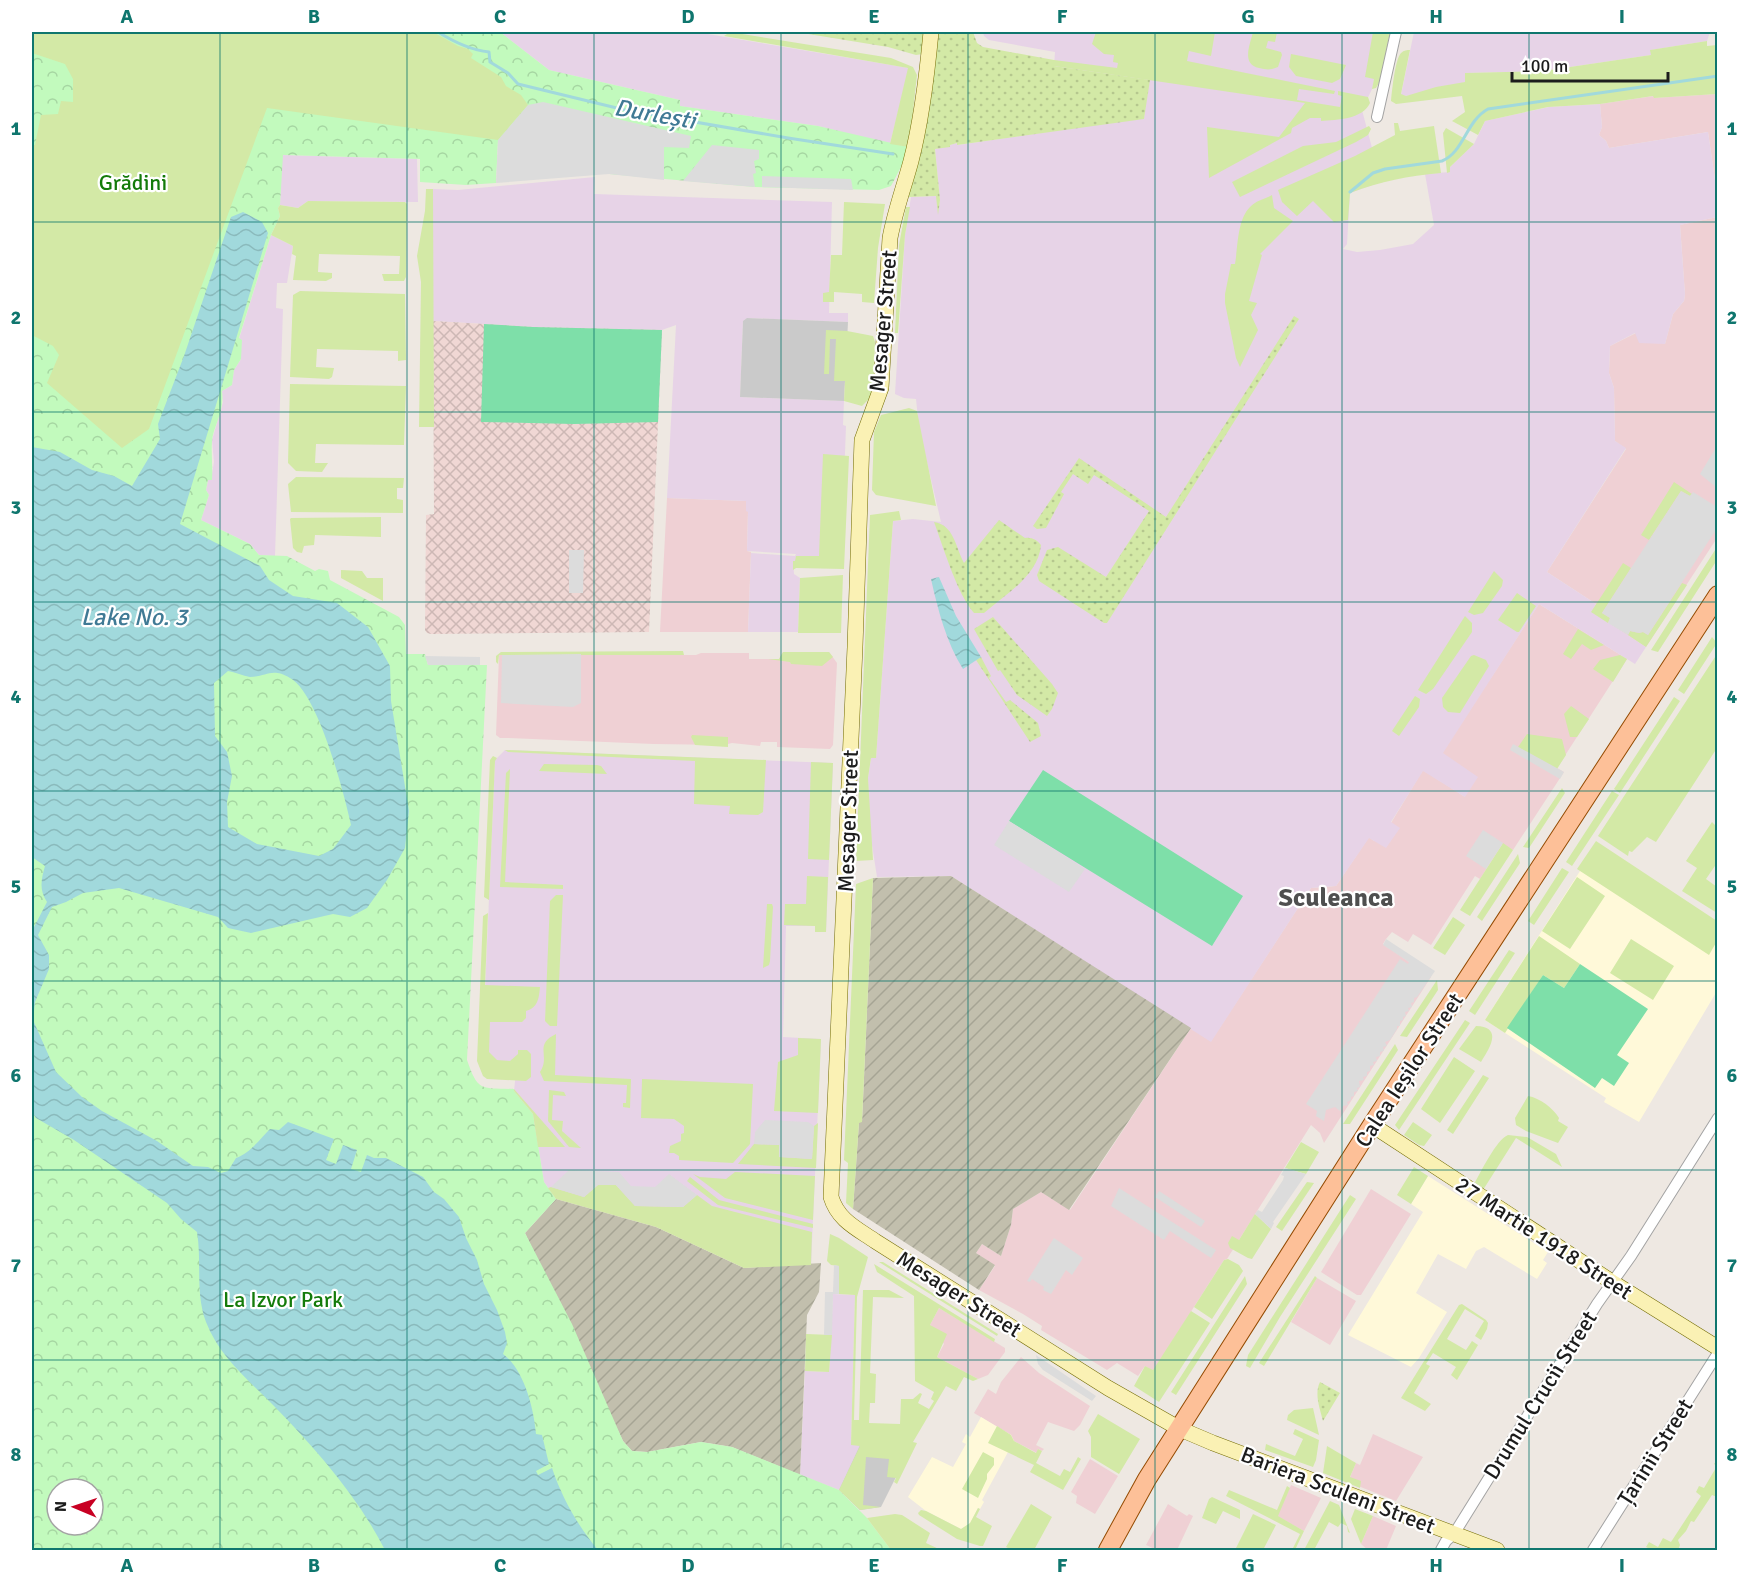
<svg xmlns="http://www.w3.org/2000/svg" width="1749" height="1582" font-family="Signika,sans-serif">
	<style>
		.commercial { fill: #efd0d4 }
		.industrial { fill: #e7d3e7 }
		.education { fill: #fff9d9 }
		.religious { fill: #cacaca }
		.military { fill: url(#military-cross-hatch) }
		.construction { fill: url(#construction-furrows) }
		.grass { fill: url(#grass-dots) }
		.park { fill: url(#park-crowns); fill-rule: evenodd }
		.garden { fill: #d3e9a6 }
		.pitch { fill: #7edfa9 }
		.parking { fill: #dcdcdc }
		.water { fill: url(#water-waves); fill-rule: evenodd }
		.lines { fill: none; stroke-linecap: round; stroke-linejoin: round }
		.stream { stroke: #a1d9dc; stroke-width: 3 }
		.street-casing { stroke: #a3a3a3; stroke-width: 12 }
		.secondary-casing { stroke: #736c03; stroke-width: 16 }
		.primary-casing { stroke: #944a00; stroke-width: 20 }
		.street { stroke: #fff; stroke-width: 10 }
		.secondary { stroke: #faf1b4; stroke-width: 15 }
		.primary { stroke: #fdc098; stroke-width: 18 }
		.grid { fill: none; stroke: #0f766e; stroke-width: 1.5; stroke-opacity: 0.55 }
		.labels { text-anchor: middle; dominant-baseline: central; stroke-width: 4.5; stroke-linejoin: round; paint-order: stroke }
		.park-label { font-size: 22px; fill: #147b0a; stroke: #fff }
		.street-label { font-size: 22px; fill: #1c1c1c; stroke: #fff }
		.water-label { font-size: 24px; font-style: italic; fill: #407a95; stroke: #fff }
		.quarter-label { font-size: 26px; font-weight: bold; fill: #4f4f4f; stroke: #fff }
		.neatline { fill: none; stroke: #0f766e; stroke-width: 2 }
		.grid-label { font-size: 20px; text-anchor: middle; font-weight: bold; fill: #0f766e }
	</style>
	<defs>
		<pattern id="military-cross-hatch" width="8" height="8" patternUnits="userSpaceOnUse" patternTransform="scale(1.5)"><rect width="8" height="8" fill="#f0d7d4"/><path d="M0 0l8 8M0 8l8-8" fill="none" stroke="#cdb8b5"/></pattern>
		<pattern id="construction-furrows" width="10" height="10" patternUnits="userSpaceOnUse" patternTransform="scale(1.5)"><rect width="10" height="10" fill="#c2bfad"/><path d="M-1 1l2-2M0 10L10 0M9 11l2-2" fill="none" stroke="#a6a494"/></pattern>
		<pattern id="grass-dots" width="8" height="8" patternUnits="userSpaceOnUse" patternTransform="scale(1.5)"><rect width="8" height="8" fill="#d3e9a6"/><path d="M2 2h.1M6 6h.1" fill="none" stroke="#b5c78e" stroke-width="1.8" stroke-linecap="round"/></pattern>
		<pattern id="park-crowns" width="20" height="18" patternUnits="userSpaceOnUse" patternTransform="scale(1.5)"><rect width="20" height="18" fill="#c2fabd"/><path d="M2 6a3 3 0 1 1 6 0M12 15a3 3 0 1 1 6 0" fill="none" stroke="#a6d6a2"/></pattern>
		<pattern id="water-waves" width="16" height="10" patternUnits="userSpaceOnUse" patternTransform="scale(1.5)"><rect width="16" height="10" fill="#a1d9dc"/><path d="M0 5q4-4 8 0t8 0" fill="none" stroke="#8ababc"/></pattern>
	</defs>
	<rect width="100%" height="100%" fill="#eee8e2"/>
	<path class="commercial" d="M1717 94V193L1708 132 1609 148 1606 141 1599 135 1602 127 1600 104 1654 96V98Z
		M1717 217V538L1646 647 1591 612 1596 604 1547 572 1626 449 1615 441 1614 388 1609 373 1610 346 1636 333 1665 344 1673 314 1684 301 1685 294 1680 225Z
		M667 498 747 501 746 511H748L747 551 751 552 748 632H660Z
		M1539 604 1627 659 1557 768 1564 772 1513 850 1502 844 1480 879 1475 876 1431 945 1413 934 1408 942 1392 932 1386 939 1383 944 1431 977 1324 1143 1320 1133 1311 1125 1227 1259 1224 1260 1153 1371 1145 1366 1138 1376 1117 1363 1107 1370 1041 1330 1042 1326 1023 1314 979 1290 995 1266 976 1253 982 1244 1001 1256 1011 1225 1013 1209 1041 1192 1070 1210 1191 1028 1211 1041 1311 888 1336 886 1369 837 1374 841 1391 823 1423 770 1465 797 1442 753Z
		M783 652H829L837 663 833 745 830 749 777 747V742H761L760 746 732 743 724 745 654 744 507 738H500L496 735 499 655H696L701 653H749V659H779Z
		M1371 1189 1411 1214 1361 1295H1357L1321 1272Z
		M1317 1278 1356 1301 1330 1345 1291 1322Z
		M939 1308 1005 1348V1352L988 1375 978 1379 937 1357 944 1344 930 1325Z
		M1021 1357 1039 1373 1090 1406 1080 1425 1074 1431 1048 1422 1036 1445 1044 1449 1042 1451 1038 1449 1037 1453 1014 1441 1011 1435 974 1413 988 1389 996 1394 1001 1382Z
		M1373 1434 1423 1457 1396 1501 1348 1482 1356 1463 1360 1465Z
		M1090 1459 1118 1476 1095 1514 1076 1503 1077 1496 1071 1492Z
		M1291 1485 1321 1498 1304 1531 1277 1516Z
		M1168 1504 1187 1516 1189 1514 1193 1516 1177 1550H1157L1146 1545Z
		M1373 1516 1396 1526 1386 1550H1368L1361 1544Z"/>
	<path class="industrial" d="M500 32H696L909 68 890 144 818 126 679 106 680 100 549 70Z
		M983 32H1385L1372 89 1362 110 1381 182 1350 193 1347 244 1343 249 1357 252 1380 250 1413 244 1434 225 1425 174 1450 172V167L1474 144 1485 121 1549 107 1600 104 1602 127 1599 135 1606 141 1609 148 1708 132 1717 193V217L1680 225 1685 294 1684 301 1673 314 1665 344 1639 343 1635 333 1610 346 1609 373 1614 388 1615 441 1626 448 1547 572 1596 604 1592 612 1646 647 1635 664 1539 604 1443 753 1478 777 1465 797 1423 771 1391 822 1400 828 1386 848 1369 838 1336 886 1311 888 1211 1042 951 876 877 877 870 832 868 778 871 758H876L893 521 913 519 941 522 919 428 916 399 904 398 895 394 905 235 911 197 937 196 938 211 940 200 935 149 957 143 958 145 1144 118 1149 80 1054 66 1055 52 989 40 984 36Z
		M1414 32H1710L1707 41 1651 50V55L1543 71 1465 73 1466 82 1406 96 1401 95Z
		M282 155 417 159 418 202 308 201 298 208 280 205Z
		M595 177 594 194 832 202 829 313H848V322L748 318 743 321 740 397 844 401 843 425 846 426 841 561H793L794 574 800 578 798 632H748L751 553 795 556 796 554 747 551 748 512 746 511V501L667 498 676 325 662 330 533 327 433 321V189L458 190Z
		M271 235 293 246 287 283H277L276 308 283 309 275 556 259 555 250 544 201 520 209 495 206 490 208 480H211L214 462 212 440 223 402 222 391 232 385 234 370 241 359 239 339Z
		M505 750 833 763 826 932H815V926H786L783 1037 821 1039 811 1265 656 1227 556 1199 544 1182 533 1114 514 1091 516 1072 482 1061 495 760Z
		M833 1294 855 1295 851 1445H860L839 1490 800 1475 805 1371 829 1372Z"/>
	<path class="education" d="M1580 871 1717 921V991L1639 1122 1604 1102 1606 1098 1485 1020Z
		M1428 1176 1548 1252 1543 1260 1547 1263 1537 1279 1484 1247 1476 1251 1466 1269 1438 1254 1416 1293 1447 1312 1419 1358 1411 1367 1348 1335 1423 1212 1411 1204Z
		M981 1417 1011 1435 1014 1441 982 1500 984 1502 980 1509 978 1508 970 1524 961 1529 926 1511 908 1497 932 1457 953 1467 966 1444 962 1442 966 1434 970 1437Z"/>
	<path class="religious" d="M747 318 848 322 844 401 740 397 743 321Z
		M913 1443 881 1507 860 1510 839 1490 860 1445Z"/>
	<path class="military" d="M433 321 533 327 662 330 649 632 431 634 427 633 425 630 426 515 434 514Z"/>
	<path class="construction" d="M951 876 1191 1028 1069 1210 1041 1192 1013 1209 1011 1225 1001 1256 982 1244 976 1253 995 1265 979 1290 853 1209 859 1122H862L873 878Z
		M556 1199 656 1227 744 1268 821 1263 819 1292 807 1315 800 1475 732 1447 701 1442 647 1452 632 1451 623 1441 525 1233Z"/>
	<path class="grass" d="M796 32H927L923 54 916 55 888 47Z
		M938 32H973L977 43 983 47 1054 60V66L1150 80 1144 119 957 145V143L950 145V147L935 149 940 200 938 215 936 196 908 197Z
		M1294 316 1299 319 1107 623H1104L1039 581 1037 575 1047 550 1058 547 1106 577 1149 511 1094 475 1088 484 1073 474 1061 492 1064 494 1046 528 1037 529 1033 526 1079 458 1166 517Z
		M999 520 1025 538C1032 537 1037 540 1041 545 1038 576 1006 594 984 613H974C957 594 943 546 934 522 954 525 956 548 964 563Z
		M993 617 1052 684 1058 693 1052 709 1047 716 1017 695 1000 670 998 671 974 629Z
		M981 657 991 676 989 678 1006 702 1010 700 1038 723 1041 736 1030 742 976 660Z
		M1320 1382 1340 1393 1323 1421C1320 1409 1314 1394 1320 1382Z"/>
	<path class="park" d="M32 32H500L549 70 680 100V106L818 126 909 147C904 162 898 173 891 186L879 190 755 187 609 174 498 140 496 183 466 185 420 182V159L283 155 280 205 278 208 280 216 271 235 239 338 242 340 241 359 234 370 232 385 222 391C225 413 213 425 212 442 211 455 213 467 212 480H208L206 490 209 495 201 520 250 544 259 555 287 556 315 571 319 569 328 571 330 580 399 617 405 625 406 654H425L428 665H487L467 1060C478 1092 481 1088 514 1089V1091L533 1114 544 1182 556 1199 525 1233 572 1324 623 1441 632 1451 647 1452 701 1442 732 1447 839 1490 867 1518 891 1550H32ZM57 1489H93V1525H57Z"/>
	<path class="garden" d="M32 32H433L458 46 468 49 473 54 471 58 501 77 506 86 521 95 528 105 498 140 267 108 149 429 122 448 47 383 59 355 53 346 32 335V145H35L41 115 58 114 61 101 73 102V79L65 64 32 53Z
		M730 32 891 58 913 67 917 75 909 147 890 144 908 68 724 36Z
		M1096 32H1215L1211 56 1189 51 1187 61 1335 91 1334 94 1299 89 1297 100 1340 107 1342 96 1338 95V91L1368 97 1370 103C1363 119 1337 120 1321 121V118H1310L1292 128 1291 133 1209 178 1207 127 1279 137 1305 103 1054 66V60L1117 68 1118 63 1113 62 1114 55 1104 54 1092 44Z
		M1253 32H1277L1275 42 1268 41 1266 48 1281 52 1282 55 1278 67C1271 70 1267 70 1259 68 1241 64 1250 45 1253 32Z
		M1373 32H1390L1380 81 1376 88 1372 89 1374 79 1365 77Z
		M1707 41V46L1717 45V94L1654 98 1653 96 1600 104 1548 107 1485 121 1478 135 1452 121 1465 112 1462 96 1396 104 1391 101C1392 91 1395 59 1401 53 1404 50 1407 50 1410 50L1401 94 1406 96 1436 87 1465 82V73L1543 71 1651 55 1650 50Z
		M1291 54 1346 65 1340 79 1332 83 1296 76 1289 67Z
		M1394 123H1398L1400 131 1434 126 1441 173C1407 176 1382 181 1350 193L1348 220 1334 222 1313 201 1297 216 1282 202 1278 190 1355 156 1395 135Z
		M1369 126 1371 129 1368 135 1356 142 1240 197 1232 182 1303 146 1336 142Z
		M1446 128 1474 144 1450 167V172L1447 173 1443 133Z
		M426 189H433L434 427H419L421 282 417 256 425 211Z
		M1272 195 1274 208 1293 221 1260 254 1262 255 1249 301 1257 303 1251 315 1258 330 1240 367 1236 358 1225 303V294L1231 264H1235C1238 247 1237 220 1250 207 1255 201 1265 199 1272 195Z
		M308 201 405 202 407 204 406 277 404 281H384L382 274H399L400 256 319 254 318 272 332 273V278L326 281 293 280 296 256 292 254 293 246 271 235 280 216 278 208 280 205 298 208Z
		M844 202 885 204 878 248 874 303 862 302V294L834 292V302H823V293L829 292 831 255H842Z
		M906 207H910L905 235 898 333H895L899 245Z
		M300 291 405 294 406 360 398 361V351L317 349 316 367 334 368 332 377 329 379 290 377 293 295Z
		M826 330 847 331 873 336 875 342 873 391 870 398 862 406 844 401 845 381H834L836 339H830L829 374H824Z
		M290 384 406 386 404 445 316 444 315 463H328L322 472 296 471 288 463Z
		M909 408 917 411 936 506 876 495 872 490 874 432 881 415Z
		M823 454 849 456 844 569 796 568 793 570V561H795L796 556H819Z
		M296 477 404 478 403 488H397V499L403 500V513L291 512 288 484Z
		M1674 482 1692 494 1690 496 1681 491 1649 540 1641 535Z
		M899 511 901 520 893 521 876 758H871L868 778 873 860 856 861 870 515Z
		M381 517V537L315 535 314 545 304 546 302 553 297 552 293 548 290 519 291 518Z
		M1717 547V560L1658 652 1651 650Z
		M1623 563 1631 568 1602 613 1610 618 1608 623 1591 612Z
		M341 570 362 571 367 578H383V601L341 578Z
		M1494 571 1503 580 1502 586 1483 613 1474 615 1468 612Z
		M843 575 841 633H798L800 578Z
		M1682 583 1687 585 1646 647 1628 635 1630 631 1639 633 1643 632 1648 635Z
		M1517 593 1536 606 1519 632H1517L1498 620Z
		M1465 616 1472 623V632L1433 689 1426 694 1418 690Z
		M1578 629 1604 645 1591 650 1582 644 1571 659 1563 654Z
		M1712 637 1717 643 1684 694 1678 690Z
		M683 651 684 655H499L498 664 496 662V656L501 652Z
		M783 652H829L833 657 822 666 791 664 790 662 768 659H779Z
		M1717 654V748L1656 842 1647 837 1632 852 1629 851 1628 856 1598 836Z
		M1474 655 1486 660 1489 666 1460 713 1448 712 1443 707 1442 698 1471 656Z
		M1620 655 1627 659 1613 682 1593 669 1600 660Z
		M1415 696 1420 699 1419 707 1399 736 1392 731Z
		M1674 697 1680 701 1620 793 1614 789Z
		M1571 706 1589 719 1577 737H1570L1564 714Z
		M1527 734 1562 739 1566 755 1557 769 1518 747Z
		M692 735 728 737V747L695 745 691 737Z
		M505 750 766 760 763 812 758 815 729 814 730 806 694 804 695 761 508 752Z
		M493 756 497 758 495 761 489 900 484 897 490 760Z
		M811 762 833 763 829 860 808 859Z
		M544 764 597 765 601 766 607 774 539 771Z
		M510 769 505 882 563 885V889L500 887 506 773Z
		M1562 788 1565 793 1529 848 1523 847Z
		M1612 791 1619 795 1572 866 1566 862Z
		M1712 822 1717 827V863L1706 879 1717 887V913L1682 891 1697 868 1686 861Z
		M1596 841 1717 921V941L1709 955 1577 869Z
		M1503 843 1513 850 1470 916 1460 910Z
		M1518 854 1520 863 1482 921 1477 917Z
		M1562 868 1569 872 1534 925 1528 921Z
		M807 876 828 877 826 932H815V926L784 925 785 904H806Z
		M1577 877 1605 896 1570 949 1542 931Z
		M873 878 862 1122 859 1123 853 1209 846 1203 848 1163 844 1160 856 884Z
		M556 895H563L557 1026H550L545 1021 550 901Z
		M767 904H772L773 907 770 961 769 965 763 968Z
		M488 913 485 985 540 987C539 998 538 1008 526 1011V1018L522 1022H490L489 1052 497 1060 510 1061 518 1054V1050H527L531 1054V1077L526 1081 487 1079 483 1076 477 1061 483 916Z
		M1453 917 1465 925 1445 955 1433 948Z
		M1539 936 1580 964 1564 988 1543 975 1505 1033 1485 1020Z
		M1631 939 1674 966 1653 1000 1610 973Z
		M1509 950 1515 953 1475 1015 1469 1011Z
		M1437 980 1438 990 1407 1037 1400 1036Z
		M1465 1020 1470 1023 1399 1130 1395 1125Z
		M1476 1026C1504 1027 1489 1049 1481 1062L1459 1049Z
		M556 1034 555 1075 631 1079 630 1108 623 1107V1103H626L627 1085 544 1081 540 1072C551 1056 533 1045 556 1034Z
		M798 1038 821 1039 818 1113 774 1111 778 1062 798 1055Z
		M1395 1044 1398 1050 1350 1124H1343Z
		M1454 1057 1475 1071 1440 1123 1421 1109Z
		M1483 1075 1489 1078 1453 1134 1447 1130Z
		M642 1079 753 1084 750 1144 733 1163 679 1160V1156L674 1153H669L670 1146 681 1141V1134L684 1133V1126L674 1119 641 1118Z
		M514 1089 565 1147H538L533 1114 514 1091Z
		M549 1090 564 1092 566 1096 553 1095 552 1120 563 1121 562 1131 581 1148 569 1147 548 1121Z
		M1528 1096C1540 1098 1553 1108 1559 1118L1558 1121 1568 1127 1558 1143 1526 1131 1516 1125 1515 1118Z
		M1413 1122 1432 1135 1424 1146 1419 1145 1404 1135Z
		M818 1123 816 1168 738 1164 754 1144 780 1145V1157L812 1159 814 1126Z
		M1508 1135 1527 1137 1556 1154 1562 1167 1516 1138 1483 1190 1474 1184C1481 1172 1496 1140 1508 1135Z
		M1301 1142 1319 1152 1306 1174 1285 1168Z
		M1414 1167 1428 1176 1411 1204 1397 1195Z
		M735 1172 815 1176 813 1220 725 1198 693 1174 700 1177 726 1179Z
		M690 1177 719 1200 813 1224V1228L718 1205 687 1181Z
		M1307 1182 1314 1183 1282 1231 1276 1227Z
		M598 1185H616L635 1206 683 1207 697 1195 712 1206 812 1232 811 1265 744 1268 656 1227 556 1199 548 1188 551 1187 584 1197Z
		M1350 1195 1356 1199 1280 1317 1250 1368 1246 1366 1248 1355Z
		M1255 1214 1271 1229 1252 1259 1248 1258 1230 1248 1228 1243 1232 1236 1239 1240Z
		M830 1234 839 1238 868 1257 857 1297 854 1420H859L863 1290H889L904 1298 873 1297 870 1373 876 1374 875 1403H870L869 1423 900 1424 901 1399H913L920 1393 922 1394 918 1403 929 1409 934 1401 931 1399 934 1392 915 1381 914 1296 877 1272 874 1264 995 1339 994 1342 939 1308 930 1325 947 1334 937 1357 978 1379 973 1381 964 1377 956 1391 946 1386 913 1442 917 1443 897 1484 894 1482 896 1478 887 1477 889 1459 866 1457 863 1505 881 1507 860 1510 839 1490 860 1446 851 1445 855 1295 839 1294V1266L831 1265 827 1261Z
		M1228 1259 1239 1265 1243 1271 1212 1319 1194 1307 1224 1260Z
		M879 1262H883L998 1334 997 1336Z
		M1245 1276 1247 1284 1176 1395 1171 1392Z
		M1315 1276 1317 1278 1264 1366 1259 1363Z
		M1462 1304 1486 1320 1488 1323 1487 1329 1481 1340 1475 1336 1484 1321 1465 1309 1447 1339 1466 1350 1472 1341 1478 1345 1457 1380 1451 1375 1456 1367 1433 1353 1426 1364 1430 1366 1414 1393 1431 1404 1425 1411 1401 1398 1459 1305Z
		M1191 1311 1210 1323 1159 1402 1134 1386 1145 1366 1153 1370Z
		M806 1334 832 1335 829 1372 805 1371Z
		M1313 1408 1319 1435 1287 1420 1288 1415 1294 1410Z
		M1098 1414 1140 1439 1119 1474 1091 1457V1437L1088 1431Z
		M997 1426 1011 1435 1014 1441 1036 1453 1038 1449 1042 1451 1036 1463 1060 1476 1064 1469 1070 1472 1078 1457 1081 1459 1063 1490 1030 1472 1034 1465 988 1443Z
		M1295 1429 1319 1440 1316 1460 1313 1467 1265 1450 1266 1444 1295 1456 1303 1439 1293 1434Z
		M1327 1446 1356 1463 1350 1477 1361 1481 1360 1488 1323 1473Z
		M983 1452 994 1458V1465L987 1474V1479L978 1498 962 1489Z
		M1717 1460V1497L1712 1495 1694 1522 1691 1521 1686 1531 1678 1540 1680 1545 1678 1550H1652L1646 1547 1649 1542 1658 1547 1663 1538 1671 1542 1701 1496 1696 1492 1699 1486 1704 1488 1717 1466 1714 1464Z
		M1287 1486 1290 1488 1278 1516 1304 1531 1295 1550H1292L1300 1534 1226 1496 1229 1490 1277 1510Z
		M1212 1497 1240 1510V1519L1223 1511 1216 1524 1202 1518 1209 1499Z
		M1330 1501 1339 1505 1350 1533 1348 1532 1347 1526 1341 1523 1338 1527 1329 1522 1314 1550H1304Z
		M1031 1504 1052 1517 1034 1550H1012L1006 1547Z
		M978 1508 980 1509 976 1517 992 1526 983 1546H980L957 1539 919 1515 918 1513 921 1510 926 1511 961 1529 970 1523Z
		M1355 1509 1373 1516 1361 1544 1351 1519Z
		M895 1514 902 1515 930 1533 926 1543 941 1550H891L867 1518Z
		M1253 1514 1276 1525 1263 1550H1235Z"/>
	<path class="pitch" d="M484 324 533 327 662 330 658 422 574 424 481 422Z
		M1043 770 1243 896 1212 946 1009 821Z
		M1580 964 1648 1009 1617 1055 1629 1063 1614 1086 1602 1078 1595 1088 1507 1028 1543 975 1564 988Z"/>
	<path class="parking" d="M543 102 691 136 689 148 664 147V180L609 174 496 183 498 140 528 105Z
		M712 145 759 150V159L754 161 756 173 753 174 755 187 683 181Z
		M762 176 851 179 853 190 762 187Z
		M1717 446V488L1700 474Z
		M1681 491 1690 496 1693 492 1717 507V528L1648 635 1643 632 1639 633 1630 631 1628 635 1608 623 1610 618 1602 613Z
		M569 550H584L583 593H569Z
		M581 654V703L573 707 501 703 502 655Z
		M425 656 480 657V665H428Z
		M1513 744 1564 772 1560 779 1510 750Z
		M1009 821 1085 869 1069 892 994 845Z
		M1483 830 1503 843 1486 869 1466 856Z
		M1386 939 1435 971 1417 997 1414 998V1002L1411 1003 1412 1007 1408 1008 1409 1011 1405 1012 1406 1016 1403 1017V1020L1400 1021V1026H1397V1029L1390 1040 1385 1042 1387 1046 1383 1047 1384 1051 1380 1052V1056L1376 1057 1377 1061 1373 1062 1374 1065 1370 1066V1071L1367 1072V1076L1363 1077 1364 1080 1359 1081 1360 1087 1357 1088 1358 1091 1354 1092V1096L1351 1097V1100L1347 1102 1348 1105 1343 1106 1340 1111 1335 1107 1326 1110 1324 1121 1316 1116 1317 1111 1306 1104 1400 959 1408 964 1409 962 1383 945Z
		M765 1120 808 1122 814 1126 812 1159 779 1157V1145L754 1144 755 1132Z
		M1285 1168 1306 1174 1273 1222 1274 1223 1271 1229 1255 1214 1258 1210 1262 1212 1283 1180 1284 1176 1281 1175Z
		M569 1170 619 1172 631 1186 655 1187 669 1174 697 1195 683 1207 635 1206 616 1185H598L584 1197 551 1187Z
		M1119 1188 1216 1250 1211 1258 1170 1231 1164 1240 1111 1206Z
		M1159 1191 1205 1221 1201 1227 1155 1197Z
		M1054 1238 1083 1258 1072 1275 1066 1270 1051 1294 1043 1290 1044 1287 1032 1279 1030 1282 1027 1281Z
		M834 1265 839 1266V1294H833L832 1335H824L825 1292H833Z
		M1036 1355 1096 1396 1092 1401 1043 1370 1038 1364Z"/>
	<path class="water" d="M243 212 262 222 268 233 180 524 260 566 269 580 293 596 337 603 368 627 390 666 391 701 409 811 405 848 387 880 367 908 350 917 333 914 251 933 228 928 218 917 119 888 83 893 66 902 52 907 38 935 49 955V969L35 1002 33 1020 56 1072 82 1097 102 1111 157 1141 193 1166 208 1167 221 1173 228 1171 236 1158C250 1153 260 1139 270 1129L279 1130 288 1122 334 1139 326 1160 336 1164 343 1145 357 1150 351 1169 361 1172 367 1155 374 1158H386L423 1177 434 1192 444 1199 459 1217 466 1238 477 1260 484 1284 497 1310 505 1332 507 1343 503 1354C524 1369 534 1409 536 1434L542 1435 549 1464 536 1471 538 1475 552 1468C562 1498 578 1526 598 1550H385C358 1497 316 1449 274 1406 249 1380 220 1358 206 1322 195 1293 202 1262 197 1232L181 1219 167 1203 74 1140 36 1118 32 1112V931L47 902C39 890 41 880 45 866L32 857V447L60 452 92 470 114 476 132 486 160 439 158 424 184 356 231 217ZM228 671C235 672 243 676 250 677 267 677 271 667 290 678 318 693 344 793 351 825L333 849 319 856 257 844 228 827 227 802 232 776 227 752 215 736 214 683Z
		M939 577 956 616 981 657 963 669C946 642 938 610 931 579Z"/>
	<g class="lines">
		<path class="stream" d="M438 32C454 42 470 50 489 52L490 62 508 73 518 84 625 110 788 138 893 154
			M1350 192 1373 173 1385 169 1442 161C1464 152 1466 121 1488 109L1718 76"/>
		<defs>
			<path id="street" d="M1377 117 1396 32
				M1441 1550 1446 1541 1454 1534 1597 1304 1631 1256 1718 1118
				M1593 1550 1718 1353"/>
			<path id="secondary" d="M931 32C927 75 922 119 911 161 904 187 895 211 890 238L881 388 862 440 855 647 831 1197C838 1220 856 1228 875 1241L1108 1388 1180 1429 1213 1443 1497 1550
				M1372 1125 1612 1282 1718 1348"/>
			<path id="primary" d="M1108 1550 1147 1479 1372 1125 1718 595"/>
		</defs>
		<use href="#street" class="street-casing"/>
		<use href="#secondary" class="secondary-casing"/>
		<use href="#primary" class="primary-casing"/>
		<use href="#street" class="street"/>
		<use href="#secondary" class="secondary"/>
		<use href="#primary" class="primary"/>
	</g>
	<path class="grid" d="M220 32V1550M407 32V1550M594 32V1550M781 32V1550M968 32V1550M1155 32V1550M1342 32V1550M1529 32V1550M32 222H1718M32 412H1718M32 602H1718M32 791H1718M32 981H1718M32 1170H1718M32 1360H1718"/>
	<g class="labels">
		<g class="park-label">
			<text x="133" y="182">Grădini</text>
			<text x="283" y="1299">La Izvor Park</text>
		</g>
		<g class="street-label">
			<text transform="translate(883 321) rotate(-85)">Mesager Street</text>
			<text transform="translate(848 821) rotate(-88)">Mesager Street</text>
			<text transform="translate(1409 1070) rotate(-57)">Calea Ieșilor Street</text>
			<text transform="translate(1544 1238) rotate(33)">27 Martie 1918 Street</text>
			<text transform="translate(959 1294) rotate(32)">Mesager Street</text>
			<text transform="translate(1540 1395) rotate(-58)">Drumul Crucii Street</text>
			<text transform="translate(1655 1452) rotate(-58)">Țarinii Street</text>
			<text transform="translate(1338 1490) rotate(21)">Bariera Sculeni Street</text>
		</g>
		<g class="water-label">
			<text transform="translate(655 114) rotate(10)">Durlești</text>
			<text x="134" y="617">Lake No. 3</text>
		</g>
		<g class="quarter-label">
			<text x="1336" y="898">Sculeanca</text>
		</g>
	</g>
	<rect width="1749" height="1582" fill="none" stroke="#ffffff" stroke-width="66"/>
	<g transform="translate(75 1507) rotate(272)"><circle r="28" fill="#ffffff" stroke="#a4a4a4" stroke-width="1.5"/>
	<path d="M0-4.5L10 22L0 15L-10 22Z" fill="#c80023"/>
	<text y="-9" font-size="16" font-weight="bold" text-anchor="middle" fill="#1c1c1c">N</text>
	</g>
	<path d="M1512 72v9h156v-9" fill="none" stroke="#1c1c1c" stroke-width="3"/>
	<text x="1521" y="72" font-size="18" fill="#1c1c1c" stroke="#ffffff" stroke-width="4.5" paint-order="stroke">100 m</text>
	<rect x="33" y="33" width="1683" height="1516" class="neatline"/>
	<g class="grid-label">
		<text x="127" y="23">A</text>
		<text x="314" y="23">B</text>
		<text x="500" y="23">C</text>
		<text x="688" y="23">D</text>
		<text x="874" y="23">E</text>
		<text x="1062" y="23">F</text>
		<text x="1248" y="23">G</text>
		<text x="1436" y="23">H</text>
		<text x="1622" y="23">I</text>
		<text x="16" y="135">1</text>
		<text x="1732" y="135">1</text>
		<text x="16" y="324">2</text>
		<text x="1732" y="324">2</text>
		<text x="16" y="514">3</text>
		<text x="1732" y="514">3</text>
		<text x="16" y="703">4</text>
		<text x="1732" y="703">4</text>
		<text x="16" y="893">5</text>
		<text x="1732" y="893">5</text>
		<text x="16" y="1082">6</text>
		<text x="1732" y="1082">6</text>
		<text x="16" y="1272">7</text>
		<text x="1732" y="1272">7</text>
		<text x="16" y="1461">8</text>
		<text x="1732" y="1461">8</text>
		<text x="127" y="1572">A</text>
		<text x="314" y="1572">B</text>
		<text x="500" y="1572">C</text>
		<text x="688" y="1572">D</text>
		<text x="874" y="1572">E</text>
		<text x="1062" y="1572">F</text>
		<text x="1248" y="1572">G</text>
		<text x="1436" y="1572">H</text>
		<text x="1622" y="1572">I</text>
	</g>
</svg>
